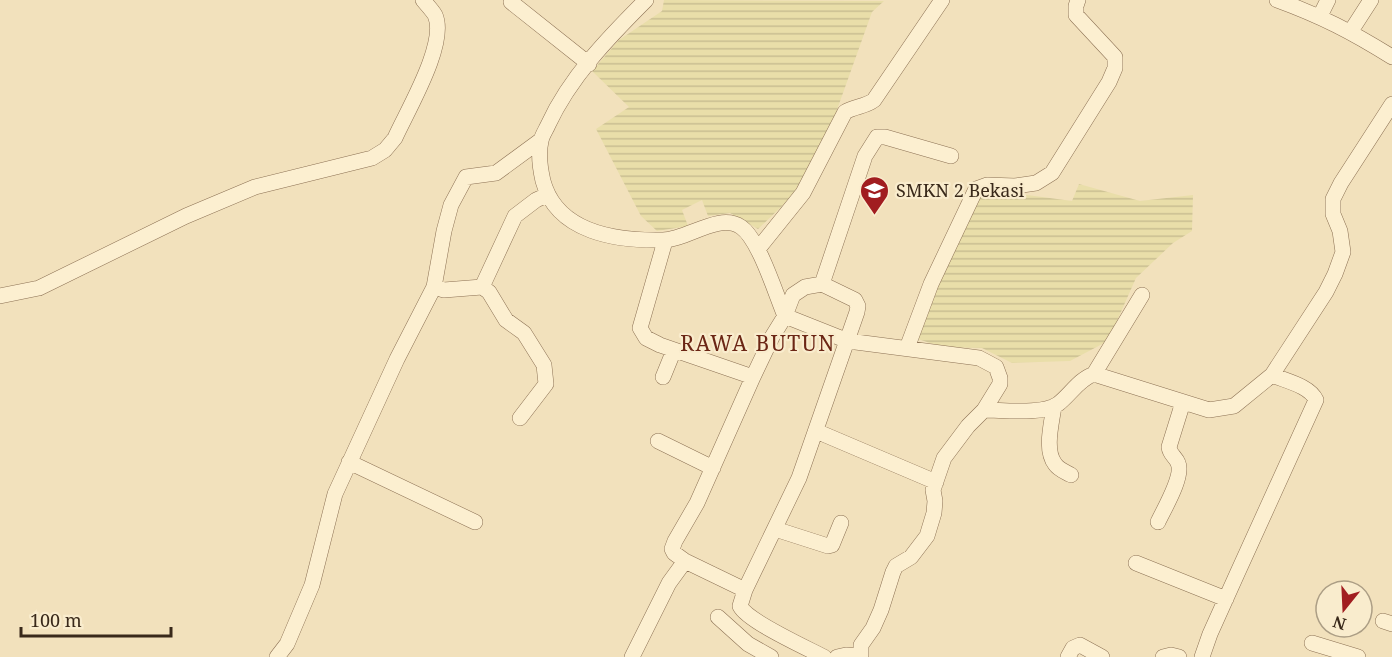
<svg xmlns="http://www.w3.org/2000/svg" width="1392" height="657" font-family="'Noto Serif',serif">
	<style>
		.farmland { fill: url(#farmland-rules) }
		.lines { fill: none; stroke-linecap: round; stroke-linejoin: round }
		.minor-casing { stroke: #8c7154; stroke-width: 16 }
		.minor { stroke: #fcefd0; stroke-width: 15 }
		.labels { text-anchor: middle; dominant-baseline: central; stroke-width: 4.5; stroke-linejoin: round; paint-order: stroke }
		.poi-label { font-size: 18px; fill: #39291a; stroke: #f9eccd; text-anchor: start }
		.quarter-label { font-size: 21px; letter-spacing: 1.5px; fill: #6b2615; stroke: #f9eccd }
	</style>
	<defs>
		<pattern id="farmland-rules" width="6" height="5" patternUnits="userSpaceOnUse" patternTransform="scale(1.5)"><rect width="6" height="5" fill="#e9dea9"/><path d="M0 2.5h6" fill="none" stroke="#c9be91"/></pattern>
	</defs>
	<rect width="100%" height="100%" fill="#f2e1bc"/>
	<path class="farmland" d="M664 0 884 1 872 12 824 146 802 187 758 229 730 213 708 216 702 200 682 210 688 226 657 231 641 216 596 129 629 107 592 71 619 40 662 11Z
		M1079 184 1140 201 1193 195 1192 231 1173 243 1136 278 1108 341 1070 361 1012 363 982 348 942 347 915 338 972 192 1012 193 1072 201Z"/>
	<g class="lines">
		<defs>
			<path id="minor" d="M646 0C609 37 570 77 548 125 546 130 542 135 541 141 538 154 540 168 543 181 557 233 617 241 663 240 687 240 719 212 741 227 759 239 776 295 785 316L848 341 979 358 996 367 1000 378V384L984 410 968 426 944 458 933 490 935 501 934 513 927 536 911 557 896 566 893 572 881 610 873 628 861 645V656L846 655 837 657
				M1277 0C1321 16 1352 32 1392 57
				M511 2 589 64
				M1320 16 1328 0
				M1351 31 1371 0
				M665 241 640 328 646 338 660 345 753 377
				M758 249 803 193 845 112C855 106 865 107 874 100L942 0
				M822 284 865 156 877 137H885L951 156
				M434 287 444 290 482 287 515 216 536 200 547 195
				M482 287 489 292 506 320 524 333 544 365 546 384 520 418
				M0 296 39 288 186 216 255 187 372 158 385 150 395 138C407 111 448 43 435 15 432 10 427 5 423 0
				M907 348 931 284 976 189 987 185 1015 186 1036 183 1052 173 1109 82 1115 68V57L1076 15V6L1078 0
				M1094 374 1142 295
				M663 377 674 350
				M1054 406C1052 422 1044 450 1055 464 1059 470 1066 472 1071 475
				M984 410C1004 410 1042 415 1058 404 1070 395 1079 379 1094 374L1209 410 1234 406 1272 375 1326 292 1335 274 1343 252 1340 231 1333 214V199L1341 183 1392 104
				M816 431 936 482
				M658 441 713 468
				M349 462 475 522
				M1158 522C1164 509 1184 476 1178 463 1176 457 1170 455 1169 447L1183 402
				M775 529 828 546 832 545 841 523
				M1136 563 1226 599
				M745 590 799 478 857 312 858 306 855 300 822 284 805 287 793 295 785 316 772 337 753 377 697 503 675 541 672 549 674 553 685 561 745 590 740 606C747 621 807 648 824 657
				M718 617 748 644 771 657
				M1383 621 1392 624
				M1312 643 1358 657
				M277 657 287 644 312 585 335 494 397 359 434 287 444 231 451 205 466 177 496 173 541 140
				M632 657 669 583 685 561
				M1068 657 1073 648 1080 645 1102 657
				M1163 657 1171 655 1179 657
				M1202 657 1210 634 1237 574 1316 400C1310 386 1286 381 1272 375"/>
		</defs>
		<use href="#minor" class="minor-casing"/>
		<use href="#minor" class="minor"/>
	</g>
	<defs>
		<symbol id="school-pin" viewBox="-11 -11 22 30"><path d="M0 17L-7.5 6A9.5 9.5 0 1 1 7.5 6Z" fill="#a11d20" stroke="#f9eccd"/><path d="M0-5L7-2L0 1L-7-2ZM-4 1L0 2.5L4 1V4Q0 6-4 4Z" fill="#fff"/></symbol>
	</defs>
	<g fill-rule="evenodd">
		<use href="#school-pin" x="858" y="174" width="33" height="45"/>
	</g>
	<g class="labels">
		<g class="poi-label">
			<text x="896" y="190">SMKN 2 Bekasi</text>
		</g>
		<g class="quarter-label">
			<text x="758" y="343">RAWA BUTUN</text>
		</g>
	</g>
	<g transform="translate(1344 609) rotate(198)"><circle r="28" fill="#f9eccd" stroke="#ac9e85" stroke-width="1.5"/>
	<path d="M0-4.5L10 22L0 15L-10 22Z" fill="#a11d20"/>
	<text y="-9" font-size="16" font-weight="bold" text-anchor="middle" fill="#39291a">N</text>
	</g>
	<path d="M21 627v9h150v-9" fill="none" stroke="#39291a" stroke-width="3"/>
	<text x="30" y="627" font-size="18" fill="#39291a" stroke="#f9eccd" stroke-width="4.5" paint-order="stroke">100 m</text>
</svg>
